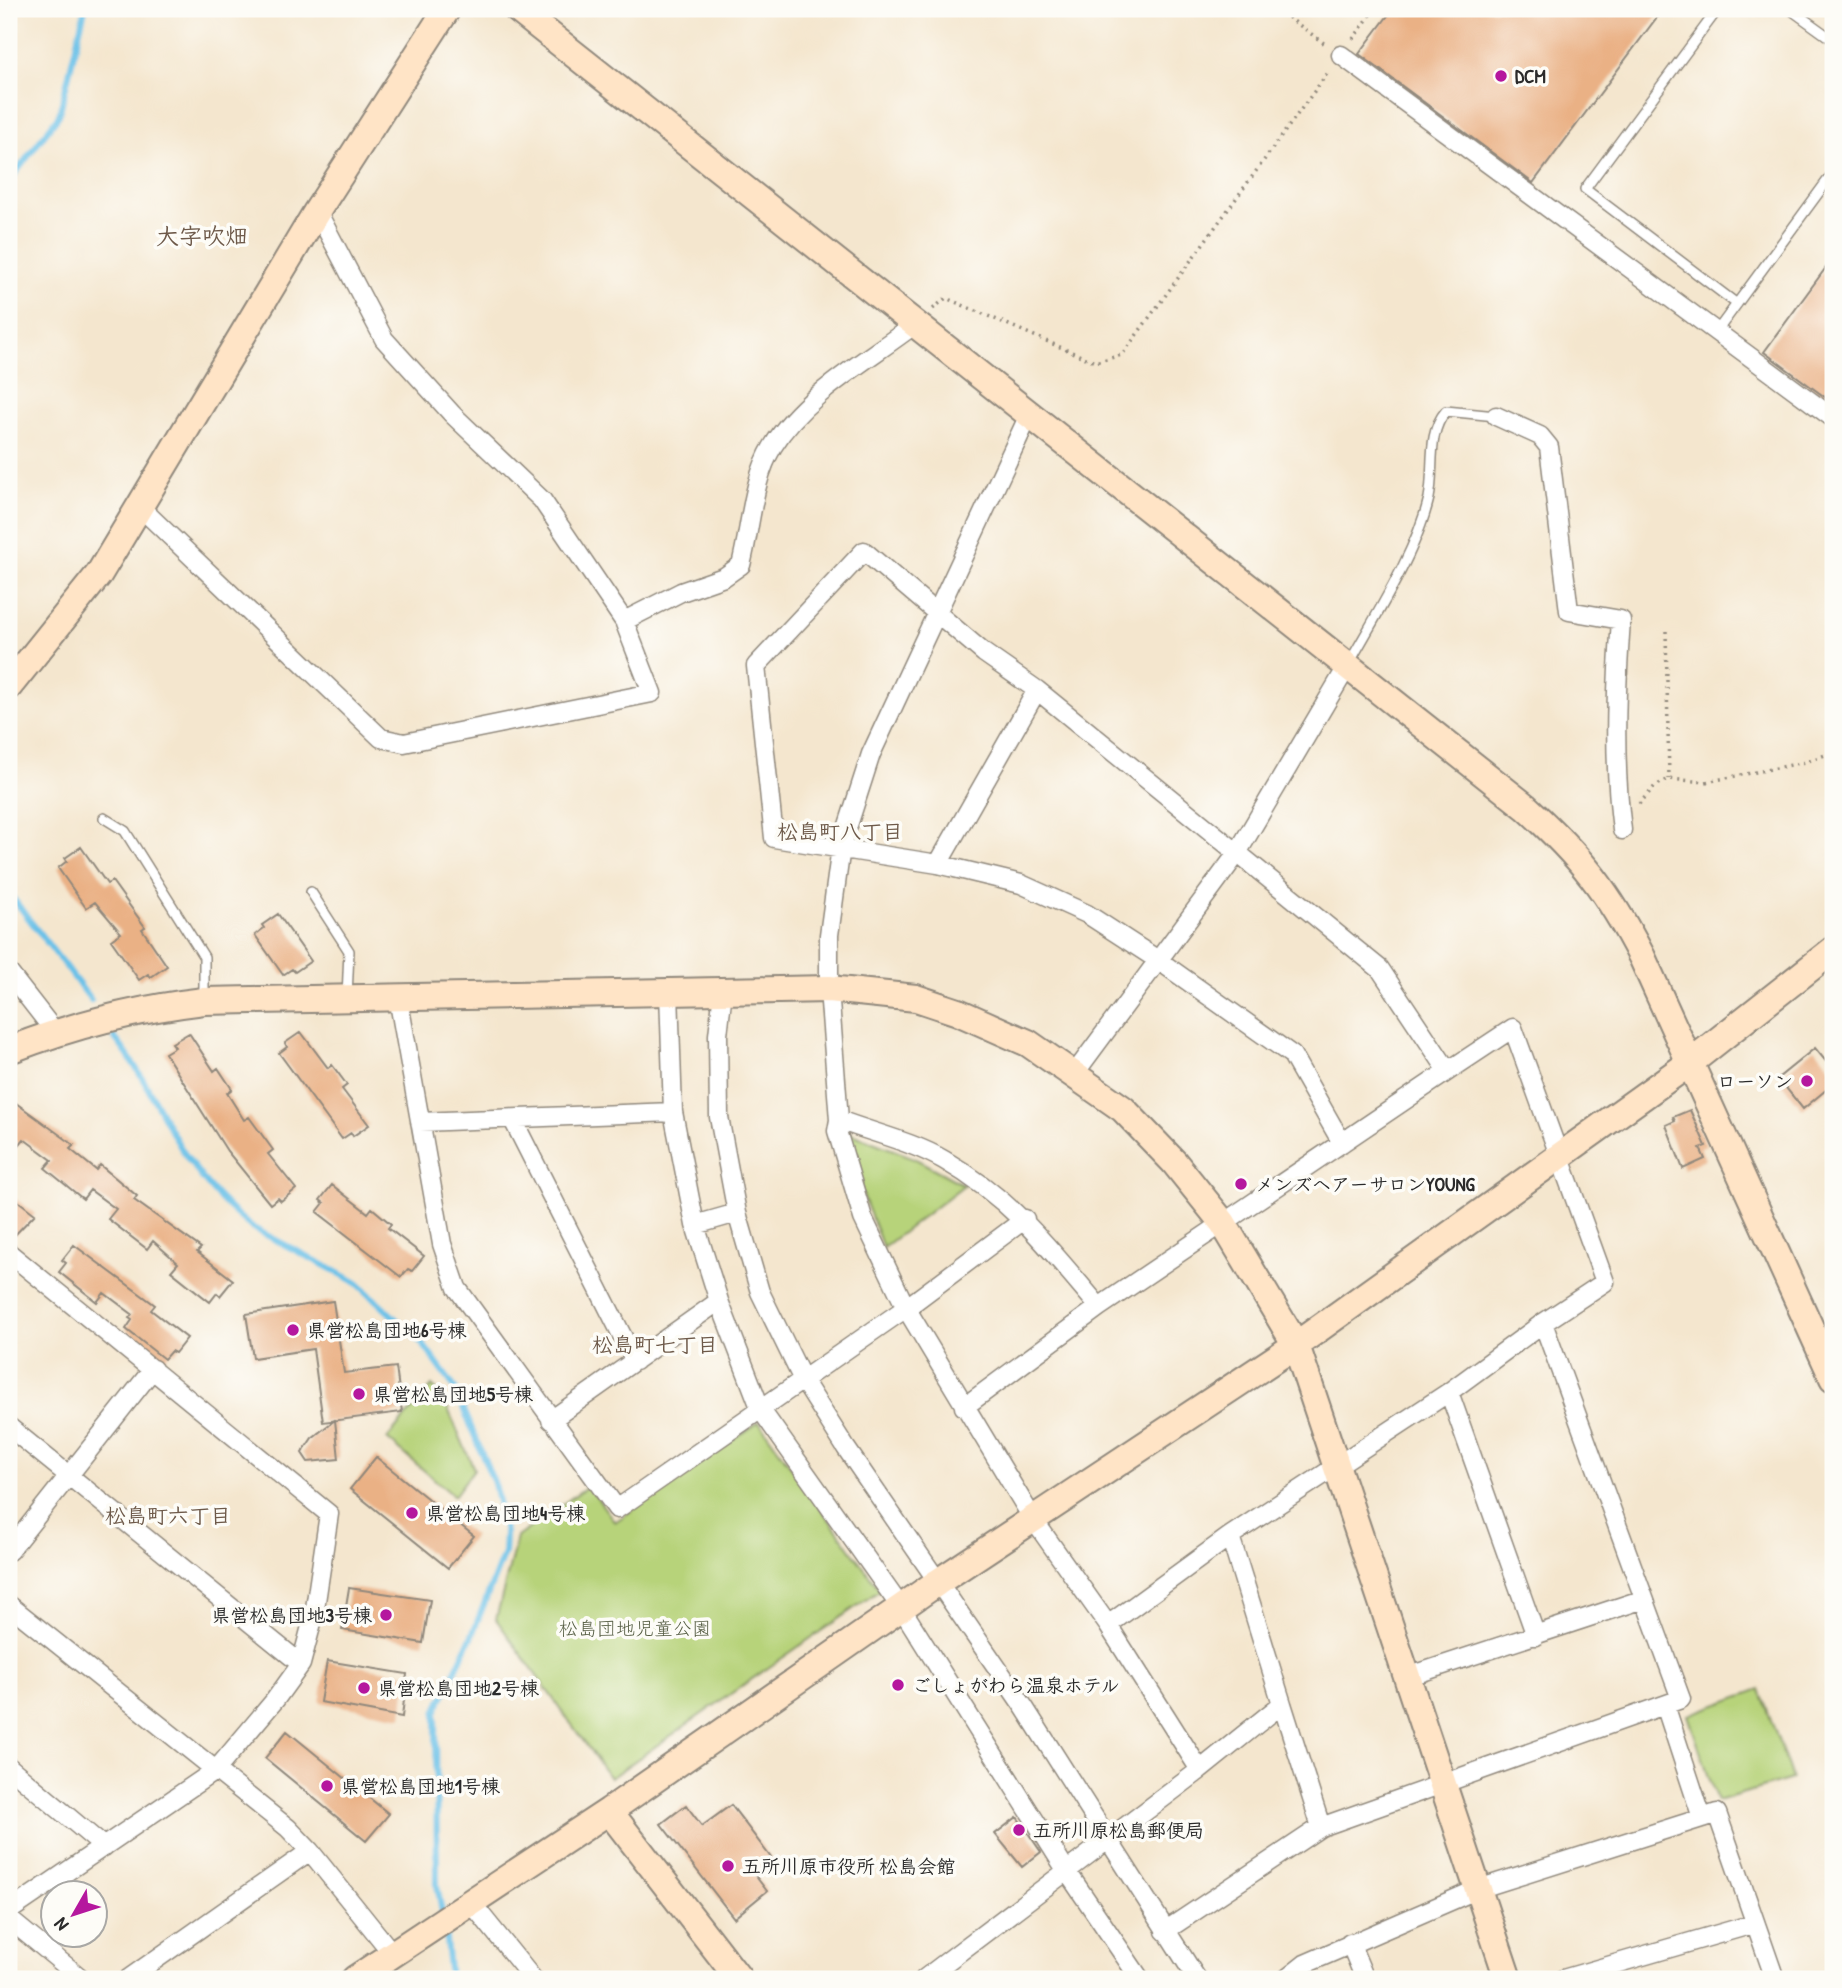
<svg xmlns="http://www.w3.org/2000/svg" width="1842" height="1988" font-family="'Patrick Hand','Klee One',sans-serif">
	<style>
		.green { fill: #b7d37a; stroke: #717f52; stroke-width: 2 }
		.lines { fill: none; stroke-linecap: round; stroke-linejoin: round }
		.stream { stroke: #6bc1e8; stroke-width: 6 }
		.building { fill: #eab185 }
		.lane-casing { stroke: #90887c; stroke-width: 12 }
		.street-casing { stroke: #90887c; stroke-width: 21 }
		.secondary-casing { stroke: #90887c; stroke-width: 30 }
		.path { stroke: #90887c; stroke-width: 3.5; stroke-dasharray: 2 5; stroke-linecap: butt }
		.lane { stroke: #fff; stroke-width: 9 }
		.street { stroke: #fff; stroke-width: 18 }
		.secondary { stroke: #ffe4c6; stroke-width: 26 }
		.poi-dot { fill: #b5179e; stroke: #fdfcf7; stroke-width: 2.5 }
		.labels { text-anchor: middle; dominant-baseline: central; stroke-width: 7; stroke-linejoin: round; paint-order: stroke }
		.poi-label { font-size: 19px; font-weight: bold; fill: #2b2b2b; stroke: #fdfcf7; text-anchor: start }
		.park-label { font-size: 19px; fill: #555d43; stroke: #fdfcf7 }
		.neighbourhood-label { font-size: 21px; font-weight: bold; fill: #6e5a4a; stroke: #fdfcf7 }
		.quarter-label { font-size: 23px; font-weight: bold; fill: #6e5a4a; stroke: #fdfcf7 }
	</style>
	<rect width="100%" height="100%" fill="#fdfcf7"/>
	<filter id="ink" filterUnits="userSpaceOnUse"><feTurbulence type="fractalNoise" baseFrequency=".0143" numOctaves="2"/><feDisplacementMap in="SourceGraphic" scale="14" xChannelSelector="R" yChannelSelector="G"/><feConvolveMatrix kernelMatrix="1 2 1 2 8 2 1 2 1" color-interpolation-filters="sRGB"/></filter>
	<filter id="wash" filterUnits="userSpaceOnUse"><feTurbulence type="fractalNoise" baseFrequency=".00686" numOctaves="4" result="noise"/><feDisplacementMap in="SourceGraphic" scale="28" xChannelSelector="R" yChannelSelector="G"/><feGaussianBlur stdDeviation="1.57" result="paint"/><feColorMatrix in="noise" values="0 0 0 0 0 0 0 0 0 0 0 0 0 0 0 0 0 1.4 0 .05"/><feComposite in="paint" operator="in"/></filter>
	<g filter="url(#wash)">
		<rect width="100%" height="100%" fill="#f4e6ce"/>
		<path class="green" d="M847 1132 914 1158 964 1185 883 1248 842 1140Z
			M432 1386 442 1395 474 1469 454 1496 387 1439Z
			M759 1422 880 1590 610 1778 496 1619 517 1537 588 1486 615 1522Z
			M1760 1689 1792 1779 1717 1801 1688 1715Z"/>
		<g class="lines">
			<path class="stream" d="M9 182 59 115 85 9
				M9 893 91 1000
				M114 1037C146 1076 161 1118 188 1159 205 1184 227 1208 251 1227L356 1282 422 1343 455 1388 494 1483 505 1533 504 1553 472 1635 436 1712 437 1885 442 1912
				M445 1930 450 1979"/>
		</g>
		<g id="blocks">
			<path class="building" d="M1393 9H1663L1533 183 1359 54Z
				M1833 258V403L1764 352Z
				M81 847 107 884 112 881 145 927 142 929 167 966 151 977 148 974 139 980 111 940 121 933 95 902 86 908 58 868 67 861 65 858Z
				M278 914 311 961 295 972 292 969 283 975 255 935 264 928 262 925Z
				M301 1032 328 1068 332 1065 347 1085 342 1089 369 1125 353 1136 351 1133 342 1139 279 1053 287 1047 285 1043Z
				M189 1033 214 1071 218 1068 232 1089 227 1093 244 1120 249 1117 273 1150 268 1154 296 1189 281 1201 278 1198 270 1204 227 1151 165 1053 175 1047 172 1043Z
				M1815 1048 1833 1070V1084L1803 1109 1778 1078Z
				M9 1098 74 1145 70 1149 96 1170 100 1165 137 1196 134 1200 201 1248 197 1252 233 1280 220 1296 217 1293 210 1302 171 1271 178 1263 153 1241 147 1249 108 1219 116 1209 90 1190 83 1199 45 1168 52 1160 24 1139 19 1145 9 1137Z
				M1690 1110 1706 1146 1700 1148 1705 1159 1683 1169 1666 1125 1675 1121 1673 1117Z
				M332 1185 368 1213 372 1208 391 1224 388 1228 424 1256 412 1271 408 1269 401 1277 317 1212 324 1203 320 1200Z
				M9 1194 35 1214 9 1241Z
				M74 1245 155 1305 151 1310 187 1338 175 1353 171 1351 164 1359 126 1329 132 1320 129 1318 132 1314 104 1293 97 1302 59 1272 66 1263 62 1260Z
				M333 1301 344 1373 396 1367 402 1412 323 1422 313 1349 253 1358 246 1314Z
				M335 1420 339 1459 308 1462 302 1453 312 1438Z
				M376 1457 474 1536 448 1568 350 1489Z
				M349 1588 430 1600 423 1643 342 1630Z
				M327 1661 407 1674 402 1717 320 1702Z
				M287 1731 389 1814 366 1841 265 1758Z
				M686 1805 702 1826 731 1805 772 1859 754 1874 767 1891 734 1918 661 1824Z
				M1017 1817 1041 1852 1022 1867 995 1834Z"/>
		</g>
	</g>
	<g filter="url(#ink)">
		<use href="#blocks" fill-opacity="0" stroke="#90887c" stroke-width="2"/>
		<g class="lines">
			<defs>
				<path id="lane" d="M1718 9 1585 189 1737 304
					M1790 9 1833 40
					M1717 331 1833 173
					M1350 662C1377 613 1416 553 1429 498 1435 469 1426 434 1446 411L1496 416
					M104 818 125 831 204 957V999
					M311 892 349 951 347 997"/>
				<path id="street" d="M1341 55 1833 418
					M317 211 384 339 453 415 542 500 624 621
					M1029 415 871 754 841 847 829 935V989L839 1120 837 1131 863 1218 906 1308 1033 1519 1108 1625 1200 1770
					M1496 416 1540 436 1549 447 1569 611 1621 620C1616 691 1613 759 1622 830
					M141 508 381 738 404 743 652 693 624 621 681 592 724 577 741 565C751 527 752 480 773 446 804 395 868 360 915 324
					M938 864 1037 690
					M9 973 55 1032
					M723 991 718 1035 719 1117 737 1213 760 1292 803 1380 846 1448 1024 1707 1197 1979
					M669 992 673 1112 695 1225 719 1301 761 1410 902 1609 1066 1870 1140 1979
					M398 997 442 1244 457 1288 617 1509 906 1308 1025 1219
					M1075 1073 1236 855 1347 667
					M513 1120 635 1361
					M839 1120C873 1133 913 1142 944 1160 1012 1199 1050 1249 1099 1307
					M420 1122 673 1112
					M695 1225 737 1213
					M9 1253 329 1514 314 1615 301 1664 275 1700 216 1770 9 1911
					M1449 1392 1536 1636
					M964 1407 1099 1307 1448 1071
					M551 1420 719 1301
					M9 1427 301 1664
					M9 1551 153 1369
					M9 1605 288 1828 310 1851 392 1953
					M1108 1625 1230 1536
					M1407 1677 1644 1599
					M1282 1704 1321 1827
					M1665 1705 1702 1818 1717 1813 1775 1979
					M9 1767 104 1847
					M470 1901 533 1979
					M9 1919 82 1979
					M1165 1931 1321 1827 1681 1699 1543 1323 1605 1282 1513 1028 1448 1071 1380 969 1037 690 984 653 864 551 756 666 774 838 938 864 1021 884 1087 914 1158 960 1292 1055 1342 1143
					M1350 1943 1365 1979
					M128 1979 310 1851
					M924 1979 1200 1770 1282 1704 1230 1536 1449 1392 1543 1323
					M1286 1979 1305 1964 1478 1889 1702 1818
					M1563 1979 1753 1924"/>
				<path id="secondary" d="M517 9 1526 807C1581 857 1608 891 1642 957L1833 1378
					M9 686 99 574 317 211 447 9
					M9 1050C73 1025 135 1009 204 1001L829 989 916 998 958 1012 1028 1043 1123 1109 1174 1162 1223 1223 1296 1345 1508 1979
					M609 1811 739 1979
					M355 1979 609 1811 938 1582 1296 1345 1691 1062 1833 950"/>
			</defs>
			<use href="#lane" class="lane-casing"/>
			<use href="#street" class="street-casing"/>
			<use href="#secondary" class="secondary-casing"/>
			<path class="path" d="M1277 9 1325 44
				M1353 39 1375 9
				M933 309 946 298 1095 362 1122 355 1329 71
				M1666 631 1669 779
				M1639 804 1655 786 1669 779 1706 782 1806 762 1833 752"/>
			<use href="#lane" class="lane"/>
			<use href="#street" class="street"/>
			<use href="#secondary" class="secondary"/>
		</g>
	</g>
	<g class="poi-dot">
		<circle cx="1501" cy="76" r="7"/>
		<circle cx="1807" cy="1081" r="7"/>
		<circle cx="1241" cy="1184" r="7"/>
		<circle cx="293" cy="1330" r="7"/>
		<circle cx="359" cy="1394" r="7"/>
		<circle cx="412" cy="1513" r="7"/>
		<circle cx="386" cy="1615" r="7"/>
		<circle cx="898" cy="1685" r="7"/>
		<circle cx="364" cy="1688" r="7"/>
		<circle cx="327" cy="1786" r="7"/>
		<circle cx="1019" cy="1830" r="7"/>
		<circle cx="728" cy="1866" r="7"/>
	</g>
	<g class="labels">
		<g class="poi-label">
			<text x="1515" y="76">DCM</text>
			<text x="1793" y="1081" text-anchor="end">ローソン</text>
			<text x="1255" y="1184">メンズヘアーサロンYOUNG</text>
			<text x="307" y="1330">県営松島団地6号棟</text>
			<text x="373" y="1394">県営松島団地5号棟</text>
			<text x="426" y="1513">県営松島団地4号棟</text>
			<text x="372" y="1615" text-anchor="end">県営松島団地3号棟</text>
			<text x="912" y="1685">ごしょがわら温泉ホテル</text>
			<text x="378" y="1688">県営松島団地2号棟</text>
			<text x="341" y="1786">県営松島団地1号棟</text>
			<text x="1033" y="1830">五所川原松島郵便局</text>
			<text x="742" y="1866">五所川原市役所 松島会館</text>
		</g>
		<g class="park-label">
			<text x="635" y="1628">松島団地児童公園</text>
		</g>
		<g class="neighbourhood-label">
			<text x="840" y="831">松島町八丁目</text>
			<text x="655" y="1344">松島町七丁目</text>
			<text x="168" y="1515">松島町六丁目</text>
		</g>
		<g class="quarter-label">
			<text x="202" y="235">大字吹畑</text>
		</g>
	</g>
	<rect width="1842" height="1988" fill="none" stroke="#fdfcf7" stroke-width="35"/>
	<g transform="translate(74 1914) rotate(231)"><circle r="33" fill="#fdfcf7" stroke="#a9a8a5" stroke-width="2"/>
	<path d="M0-5L12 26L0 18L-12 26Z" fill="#b5179e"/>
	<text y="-10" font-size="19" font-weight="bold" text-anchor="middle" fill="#2b2b2b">N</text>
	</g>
</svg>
